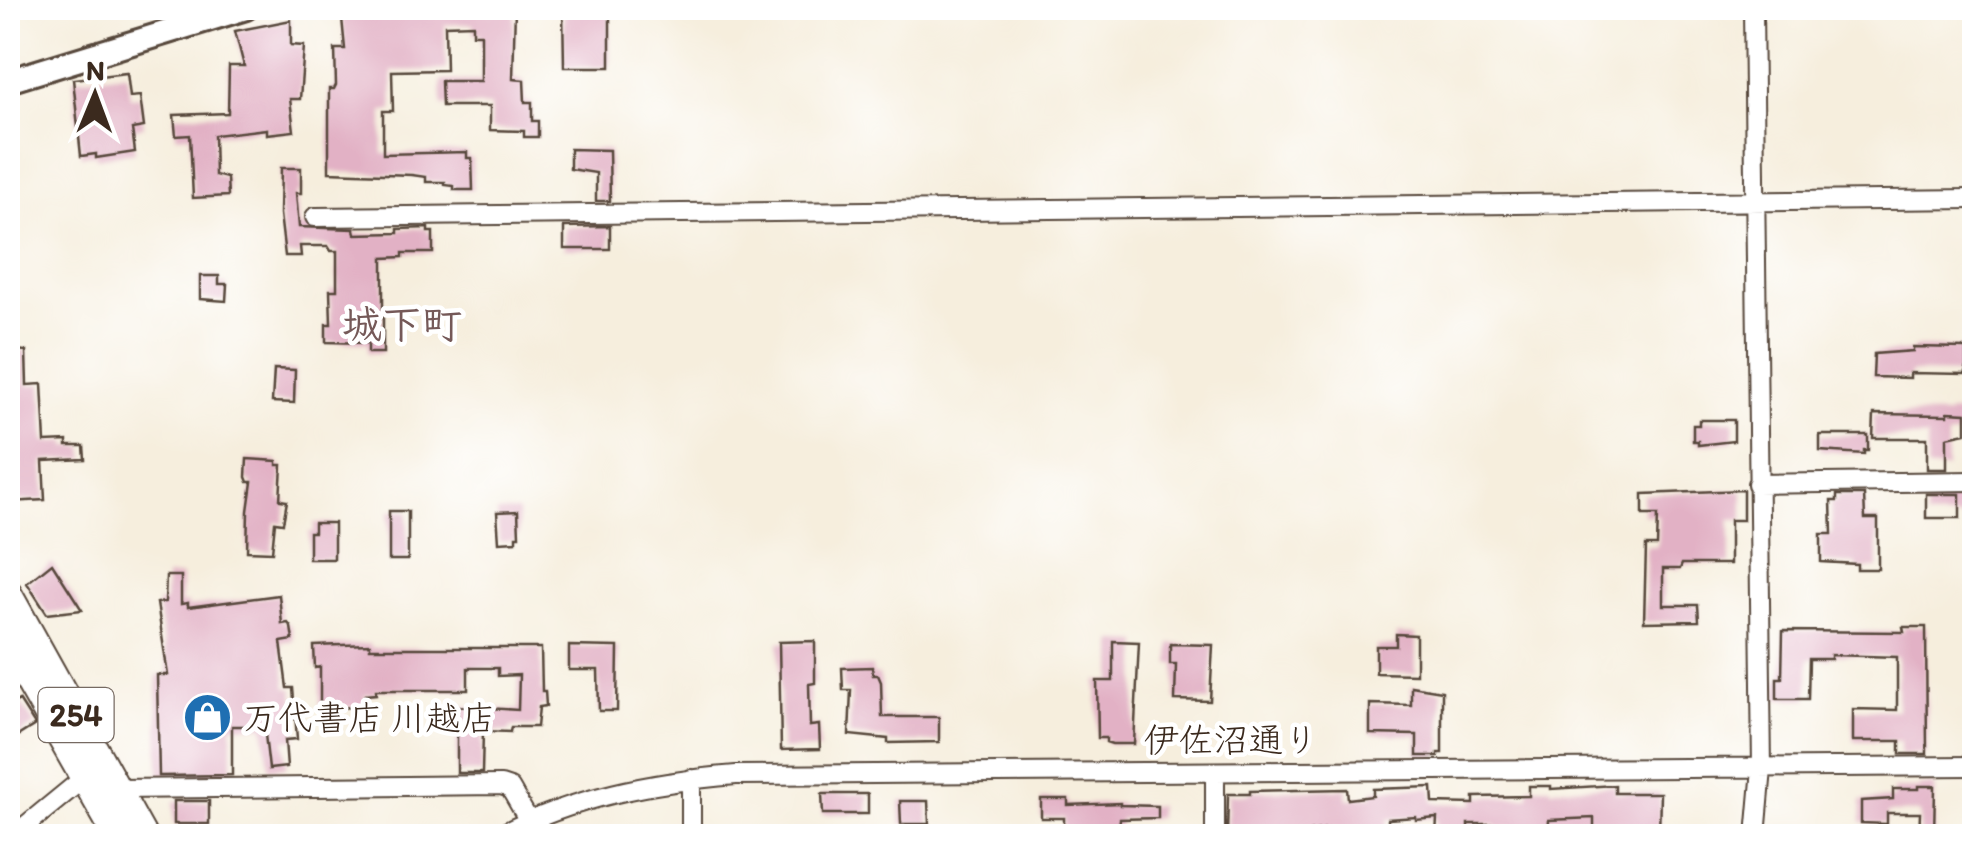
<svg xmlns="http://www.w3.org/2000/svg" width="1982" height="844" font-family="Itim,'Klee One',sans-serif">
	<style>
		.building { fill: #e2b1c5 }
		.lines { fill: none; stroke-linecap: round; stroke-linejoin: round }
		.minor-casing { stroke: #57473b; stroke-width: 22 }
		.major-casing { stroke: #57473b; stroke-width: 28 }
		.highway-casing { stroke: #57473b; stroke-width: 32 }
		.minor { stroke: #fff; stroke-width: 18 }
		.major { stroke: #fff; stroke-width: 22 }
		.highway { stroke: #fff; stroke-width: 28 }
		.labels { text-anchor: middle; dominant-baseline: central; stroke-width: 9; stroke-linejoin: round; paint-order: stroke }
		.shield { fill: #fff; stroke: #766a62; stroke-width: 2.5 }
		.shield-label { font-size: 32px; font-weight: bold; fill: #3b2a1e }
		.poi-label { font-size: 35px; fill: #3b2a1e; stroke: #fff; text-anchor: start }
		.street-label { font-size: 35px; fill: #3b2a1e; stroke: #fff }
		.quarter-label { font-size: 40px; font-weight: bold; fill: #755958; stroke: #fff }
	</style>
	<rect width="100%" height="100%" fill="#fff"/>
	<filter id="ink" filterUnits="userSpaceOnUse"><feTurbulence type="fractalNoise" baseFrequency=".01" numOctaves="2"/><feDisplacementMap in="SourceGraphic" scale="20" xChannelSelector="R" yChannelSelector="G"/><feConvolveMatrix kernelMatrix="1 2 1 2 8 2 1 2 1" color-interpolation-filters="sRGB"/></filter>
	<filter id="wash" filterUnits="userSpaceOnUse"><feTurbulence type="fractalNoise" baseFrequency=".0048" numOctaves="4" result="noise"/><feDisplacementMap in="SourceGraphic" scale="40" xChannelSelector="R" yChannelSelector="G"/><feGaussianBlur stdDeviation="2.25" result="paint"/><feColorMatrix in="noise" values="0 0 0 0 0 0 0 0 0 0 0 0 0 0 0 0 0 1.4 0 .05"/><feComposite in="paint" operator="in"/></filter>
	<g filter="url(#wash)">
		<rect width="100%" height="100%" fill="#f6eedd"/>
		<g id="blocks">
			<path class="building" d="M341 8H515L513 79 524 80 525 102H532V121H538V137H524V131L490 130V106H442L441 81H481V34H473V24L445 25 446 70 392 71 393 111H383V154L467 152V158H472L473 190H454V186L445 185V182H426V177L412 175 329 172V89H334L336 85 335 49H345Z
				M563 8H578V12L610 13V67H564Z
				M291 20V45L304 46 300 99H290L294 131 267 134V129L214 135 215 175 227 178 228 196 193 198 190 135 176 136 174 115 228 113 229 66H244L235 31Z
				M127 73 130 97 140 96 144 127 132 129 135 152 96 158V154L81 156 73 79Z
				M570 149 609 150 610 201H596V173L570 169Z
				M281 168H301V193H296L299 227 354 229 355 234 398 233V229L428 228V232H433V253H403V257L383 258V353H368V343L326 342V324H331L330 290H337V251H331L328 246H300L301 256H285L280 214Z
				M610 226V249H564V227Z
				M200 276H219V284H227L226 301 200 299Z
				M1913 347 1966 348V374L1910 373V378L1873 377 1874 354 1913 351Z
				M8 349 26 351 27 385 42 384 45 442 67 441V446H84L85 459 43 461 45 500 8 502Z
				M274 369 295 370 294 403 272 402Z
				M1948 412 1966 413V433L1947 437V469H1927V438H1873L1874 414 1948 415Z
				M1699 420H1734V441L1698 445V441H1693V425H1699Z
				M1820 435H1868V450H1864V454L1820 451Z
				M247 459 277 461V465H282L280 500 287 501 283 523 275 522 272 552 247 551 248 511 252 482H248L246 477Z
				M1743 490V520H1730V564H1682L1680 569H1663V605H1698L1699 621 1644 622 1646 546H1657L1658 515H1643V494Z
				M1926 494H1960V518H1926Z
				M1837 495H1864L1865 519H1878V569H1857V564L1821 562V534H1832L1831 501H1837Z
				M389 511H408V560H389Z
				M518 511 519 536H516V541L499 542 497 512Z
				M314 523H334V559H309V532H314Z
				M52 563 82 610 47 614 27 583Z
				M166 576H181V604L188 603V607L279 595 282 624 288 623 291 627 293 640 281 642 287 688H293L297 739 285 740 287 767 269 769 264 726H232V775L159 776 157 675H168L157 603 165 602Z
				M1903 627H1926L1927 754H1900V741H1853V709L1897 710V657L1831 655V659H1809L1808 699H1777V678H1782L1783 631 1904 632Z
				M1396 634 1416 635V674L1376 673V646H1396Z
				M815 641V683L809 684 810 726 819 725 820 749 781 750 779 642Z
				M1113 641 1139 642 1134 744H1112L1106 742V738H1098L1097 681H1113Z
				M370 644V648H541L542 691H545L546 706 539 707 537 727H511L510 732 483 731 482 773H457V706L518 710 519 675 498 676V668H468V690H376V694L365 695 366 707 320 708V667L315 668 314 646Z
				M1170 644 1213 645 1210 701 1175 700 1176 664H1170Z
				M569 646 618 647 617 711H599L598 670H569Z
				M872 667 873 675H878L881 682 882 717H939V742L888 743V739L849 735 851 690H843L842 668Z
				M1411 686 1442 691V753H1438V756H1417V735L1370 734V704L1411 705Z
				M19 700 35 725 8 742V707Z
				M1615 785V793H1660L1659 836H1594V818L1549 820 1548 836H1526V827L1496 828V824H1468V836H1436L1437 818 1416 820V817L1388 819V836H1361V827L1338 830 1337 827 1303 832V836H1227L1228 794H1250V791L1347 789 1348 799 1373 796V789L1432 787 1433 803 1474 804V797L1529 796V786H1551V789Z
				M1919 786H1935L1934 836H1919L1920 813H1887V824L1861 823V801L1893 799V789H1919Z
				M822 794H868V814H823Z
				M1041 799H1068V805L1120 803V805L1158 806V818L1120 819 1118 833H1079V836H1064V818H1041Z
				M174 801H209V824H174Z
				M900 801H928L929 824H901Z"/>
		</g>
	</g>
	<g filter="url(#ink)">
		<use href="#blocks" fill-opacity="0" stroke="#57473b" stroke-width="2.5"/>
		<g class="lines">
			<defs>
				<path id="minor" d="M1753 8 1762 769 1756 836
					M315 217 1974 199
					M1757 484 1974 481
					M1215 773V836
					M691 779V836
					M117 789 501 785 510 788 529 821
					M13 836 85 777
					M498 836C574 797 652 782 736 775L1974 766"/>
				<path id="major" d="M8 81 246 8"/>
				<path id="highway" d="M8 595 142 836
					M8 643 118 836"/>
			</defs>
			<use href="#minor" class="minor-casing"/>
			<use href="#major" class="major-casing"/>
			<use href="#highway" class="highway-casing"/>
			<use href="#minor" class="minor"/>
			<use href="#major" class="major"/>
			<use href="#highway" class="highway"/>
		</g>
	</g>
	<defs>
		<symbol id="shop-disc" viewBox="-11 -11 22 22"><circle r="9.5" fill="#1f6fb2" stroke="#fff"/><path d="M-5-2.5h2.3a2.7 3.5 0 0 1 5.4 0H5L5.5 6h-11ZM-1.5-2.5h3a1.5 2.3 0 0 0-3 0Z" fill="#fff"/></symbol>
	</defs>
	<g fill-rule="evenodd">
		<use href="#shop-disc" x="180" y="690" width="55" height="55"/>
	</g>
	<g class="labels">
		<rect class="shield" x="38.5" y="688" width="75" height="54" rx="8"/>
		<g class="shield-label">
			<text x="76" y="715">254</text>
		</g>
		<g class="poi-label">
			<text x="243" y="718">万代書店 川越店</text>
		</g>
		<g class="street-label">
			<text x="1231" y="740">伊佐沼通り</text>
		</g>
		<g class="quarter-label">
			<text x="402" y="324">城下町</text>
		</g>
	</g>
	<rect width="1982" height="844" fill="none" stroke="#fff" stroke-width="40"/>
	<g transform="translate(95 95) rotate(1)" stroke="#ffffff" stroke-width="8" paint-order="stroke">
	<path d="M0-8L18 38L0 25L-18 38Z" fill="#3b2a1e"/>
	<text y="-15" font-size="28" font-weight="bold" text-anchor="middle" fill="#3b2a1e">N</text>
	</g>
</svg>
